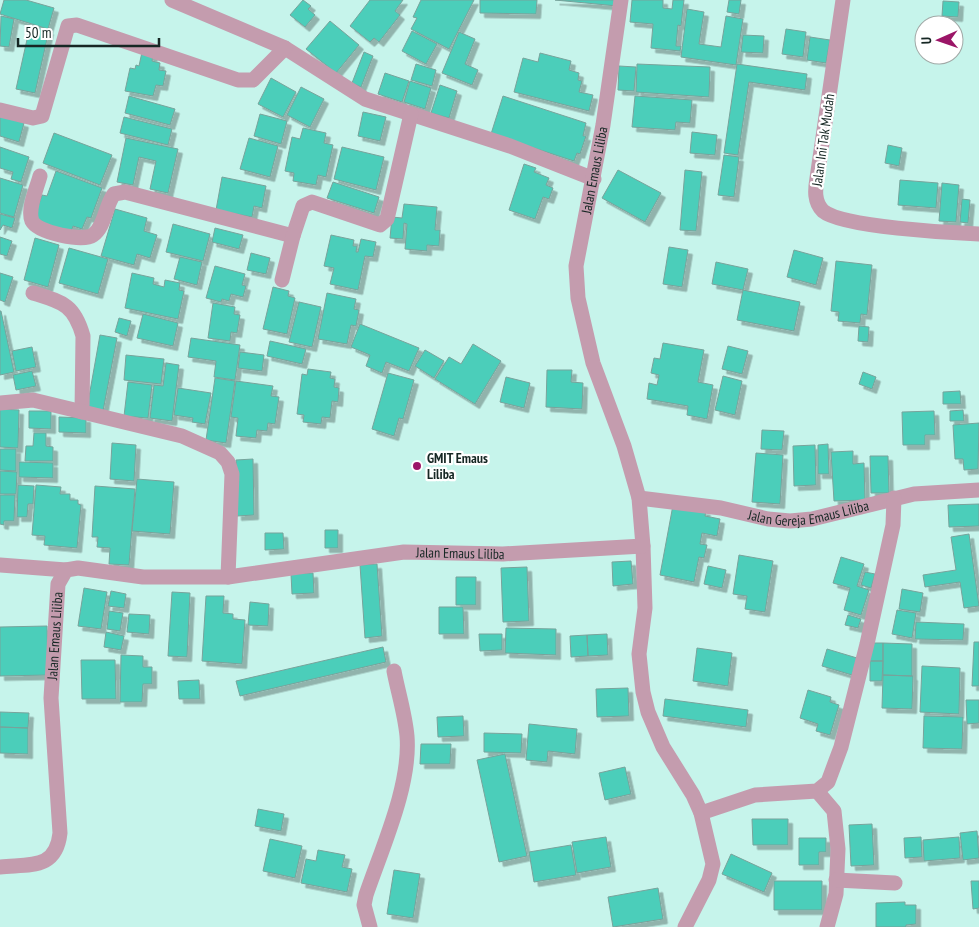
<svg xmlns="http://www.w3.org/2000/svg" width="979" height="927" font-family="'PT Sans Narrow',sans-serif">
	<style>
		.building { fill: #4bceba; stroke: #78a39b; filter: url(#shadow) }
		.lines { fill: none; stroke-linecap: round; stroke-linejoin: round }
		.street { stroke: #c49cae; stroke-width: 15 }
		.poi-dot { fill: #9b1567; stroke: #fff; stroke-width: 2 }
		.labels { text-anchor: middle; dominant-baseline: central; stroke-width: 4.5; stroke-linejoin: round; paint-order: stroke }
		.street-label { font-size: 14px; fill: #162724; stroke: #fff }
		.poi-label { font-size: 14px; font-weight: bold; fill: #162724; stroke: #fff; text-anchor: start }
	</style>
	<defs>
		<filter id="shadow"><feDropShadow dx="4.5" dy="4.5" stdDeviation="0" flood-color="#0004"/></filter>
	</defs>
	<rect width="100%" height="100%" fill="#c6f4eb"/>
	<path class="building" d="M4 0H26L54 8 48 29 0 14Z
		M303 0 311 6 308 9 315 15 305 27 290 15Z
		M370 0H403L395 11 400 15 379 42 374 38 370 42 350 26Z
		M421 0H474L449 49 411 29 417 18 413 17Z
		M480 0H537L536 14 480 13Z
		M555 0H618L617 6Z
		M632 0H663V8L672 9 673 0H684L681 26 678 25 676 46H681L680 51 651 48 653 24 630 22Z
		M729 0H741L739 14 727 12Z
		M943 1 959 2 958 17 942 16Z
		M687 9 704 12 699 44 721 47 726 16 743 19 736 65 681 57Z
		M1 16 14 19 9 47 0 46Z
		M330 21 359 45 336 73 306 49Z
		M30 26 49 30 35 93 16 89Z
		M786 29 806 32 803 57 782 54Z
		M412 31 437 44 426 64 402 51Z
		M459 32 475 39 465 64 478 70 472 85 442 73Z
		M743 35 764 36 763 53 741 52Z
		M810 37 830 40 826 63 807 60Z
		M142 52 153 55 152 61 160 63 159 70 166 71 163 86 156 85 153 96 125 91 130 68 135 69 136 65 139 66Z
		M364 52 373 56 361 87 352 83Z
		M540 53 571 61 569 70 579 73 578 80 582 81 579 92 593 95 589 111 514 92 523 58 538 62Z
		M416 64 436 70 432 86 411 80Z
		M637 64 710 67 709 97 636 92Z
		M737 64 807 74 805 90 749 82 738 155 724 153Z
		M619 66 636 67 634 91 618 90Z
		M385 73 409 81 402 102 378 94Z
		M271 78 296 92 283 117 258 104Z
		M410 81 431 88 425 109 404 102Z
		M440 85 457 91 449 118 431 113Z
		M301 87 324 99 310 127 287 115Z
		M129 96 175 109 170 125 125 113Z
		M503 96 586 123 583 136H586L580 154 577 153 574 161 491 134Z
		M635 96 692 100 690 123 676 122 675 130 632 127Z
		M363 112 386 117 380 141 358 136Z
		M260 114 287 121 281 144 254 136Z
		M0 116 24 123 19 142 0 136Z
		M124 117 172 129 168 145 120 133Z
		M303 128 326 133 324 143 333 145 326 177 318 175 316 185 293 181 294 173 285 171 292 137 300 139Z
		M692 132 717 135 715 155 690 153Z
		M54 133 112 155 100 185 43 163Z
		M126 138 178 149 168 193 150 189 156 161 139 157 133 185 117 182Z
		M249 138 278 146 270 177 240 169Z
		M888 145 902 148 899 166 885 163Z
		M0 147 29 157 21 182 11 179 13 172 0 168Z
		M342 147 384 157 376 190 334 179Z
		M724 155 739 157 734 197 718 195Z
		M524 164 536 168 534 172 549 178 546 185 553 188 549 199 543 197 535 219 509 210Z
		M618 170 661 193 645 222 602 198Z
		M685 170 702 172 696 231 680 230Z
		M56 171 102 188 91 218 87 217 82 229 73 226 70 235 33 221 42 195 47 196Z
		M222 177 266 186 262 208 254 206 252 217 216 210Z
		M0 178 23 185 14 217 0 213Z
		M900 180 938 183 936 208 898 205Z
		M333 182 379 197 374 213 327 198Z
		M942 183 959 185 956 222 939 221Z
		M962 199 970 200 968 223 960 222Z
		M404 204 437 207 435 230H440L439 246 427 245V251L405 249 407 224 404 223 403 239 390 238 392 217 402 218Z
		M115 209 147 218 144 231 157 235 150 258 137 254 134 265 101 256Z
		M0 214 15 218 12 228 3 225 0 230Z
		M173 224 210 234 203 261 166 252Z
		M215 228 243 235 239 249 212 242Z
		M331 235 354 240 353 246H357L356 252H358L361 239 376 242 373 257 365 256 358 290 330 284 334 268 324 266Z
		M0 237 12 241 7 256 0 254Z
		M35 238 59 245 48 287 24 280Z
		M669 247 688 250 682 287 663 284Z
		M69 248 108 259 98 294 59 283Z
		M794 250 823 258 816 285 787 277Z
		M251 253 270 258 266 274 247 270Z
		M180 257 202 262 197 285 174 279Z
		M836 261 872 265 867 315 861 314 860 323 838 321 839 312 831 311Z
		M716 262 748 269 743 290 712 284Z
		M215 266 245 274 242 285 246 286 243 297 231 294 229 301 222 299 221 302 206 298Z
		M0 273 13 277 5 302 0 300Z
		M132 273 154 278 153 284 164 287 165 280 180 283 179 290 184 291 178 319 125 308Z
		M273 287 289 291 288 296 295 298 287 334 263 329Z
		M743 290 800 302 794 331 737 320Z
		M327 293 356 299 354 309 359 310 356 326 351 325 347 344 318 339Z
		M299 302 321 307 312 347 289 342Z
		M213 303 235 307 234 314 240 315 237 333 231 332 230 341 208 338Z
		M1 311 14 372 0 375V311Z
		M143 314 178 323 173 346 137 338Z
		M119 318 131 321 127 336 115 332Z
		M360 324 419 348 409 371 386 362 382 373 366 366 370 355 351 347Z
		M859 326 869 327 868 342 858 341Z
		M100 335 117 338 103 411 87 408Z
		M191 338 240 345 235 380 214 377 216 361 188 357Z
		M270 341 306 349 302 364 267 356Z
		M663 343 704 350 698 382 713 385 707 419 687 415 688 406 647 399 649 383 657 385 659 375 651 373 654 358 660 359Z
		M473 344 501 361 475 404 435 379 449 357 461 364Z
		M728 346 748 351 742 374 722 369Z
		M32 347 36 367 16 371 12 351Z
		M425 350 444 361 434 378 415 366Z
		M240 352 264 355 262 371 238 368Z
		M126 355 164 359 161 384 124 380Z
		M166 363 179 365 172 421 150 418 154 385 163 386Z
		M308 369 331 372 330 378 335 379 334 387 339 388 338 402 332 401 330 418 322 417 321 424 303 422 304 415 297 414 302 374 307 375Z
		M547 370H572L571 382 583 383 582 409 546 407Z
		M32 371 36 386 16 390 13 375Z
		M863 372 876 377 872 389 859 384Z
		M388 373 414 380 403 419 399 418 394 436 372 429Z
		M723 376 742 381 735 415 715 410Z
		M506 377 530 383 524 408 500 402Z
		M215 378 235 381 226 443 206 440Z
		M236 381 273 386 271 396 279 397 275 424 268 423 267 431 257 430 256 438 236 436 238 418 231 417Z
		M128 382 152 385 148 418 124 416Z
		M178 388 211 393 205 424 192 422 193 418 174 415Z
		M960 391 961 404H943V392Z
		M0 409 19 410 18 448 0 447Z
		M963 410 964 421H950V411Z
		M29 411H51V429L29 428Z
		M934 411 935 435H925V445H903L902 412Z
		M59 417 86 418V433L59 432Z
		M979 423 978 469 964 470 963 459H955L953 425Z
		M762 430 784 431 782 450 761 449Z
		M34 433H46V446L53 447V461H25L26 446H33Z
		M112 443 136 445 134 481 110 479Z
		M828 444 829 474H818V445Z
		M815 445 816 485 794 486 793 446Z
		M0 449H16V471L0 470Z
		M853 451V464L864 463 865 500 834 501 831 452Z
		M756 453 783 455 780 504 752 502Z
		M870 456H888L889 493H871Z
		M253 459 254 515 237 516 236 460Z
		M19 462 53 463V478L19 477Z
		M0 471 17 472 16 494H0Z
		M137 479 174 482 170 534 132 531Z
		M18 485 34 486 33 504H28L27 517H17Z
		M36 485 61 487 60 494H70V500H78V504L81 505 77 548 44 545 45 536 32 535Z
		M95 486 135 489 129 565 109 564 110 548 97 547 98 537H92Z
		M0 495H15L14 521H4V525L0 524Z
		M979 504V526L949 527 948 505Z
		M673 505 706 511 705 516 720 519 717 536 702 533 700 544 707 545 704 558 699 557 694 582 660 575Z
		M325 530H338V548H325Z
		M265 533H283L284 549 265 550Z
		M969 534 979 606 964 608 960 582 925 587 923 575 956 570 951 537Z
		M739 555 773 561 765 612 745 609 747 596 733 594Z
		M841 557 864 564 857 586 869 590 861 615 844 610 850 588 833 583Z
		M631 561 633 584 613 586 612 562Z
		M377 564 382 636 365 638 360 565Z
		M708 566 726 570 722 588 704 584Z
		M527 567 529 621 503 622 501 568Z
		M865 572 875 574 871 588 861 585Z
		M313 573 314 593 292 594 291 574Z
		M456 577H476V605H456Z
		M84 588 107 592 101 629 78 626Z
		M902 589 923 593 920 612 899 609Z
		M111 591 126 594 124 608 108 606Z
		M172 592 190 593 187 657 168 656Z
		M206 596H224L223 613 233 614V619L245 620 242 664 202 661Z
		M250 602 269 604 268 626 248 625Z
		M439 607H463L464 634H439Z
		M897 610 916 613 912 638 892 634Z
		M109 611 123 613 120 631 107 629Z
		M129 614 150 615 149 634 127 632Z
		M848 615 861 619 858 628 845 625Z
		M916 622 964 624 963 640 915 639Z
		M47 626 48 675 0 676V627Z
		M506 628 556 629V655L505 653Z
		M106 632 124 636 121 650 104 647Z
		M479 634H502V650L480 651Z
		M607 634 608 655 588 656 587 635Z
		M587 635 588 656 571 657 570 636Z
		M974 642H979V686H972Z
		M870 643H883V661H869Z
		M883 643 912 644V676L883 675Z
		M383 647 386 662 240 696 236 681Z
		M697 648 732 653 728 686 693 681Z
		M827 649 857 658 852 675 822 666Z
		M121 655 143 656V667H152V684H143L142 702H120Z
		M81 660H115L116 699H82Z
		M870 661H883L882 681H870Z
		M922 666 960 668 959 714 920 712Z
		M883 675 913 676 912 709 882 708Z
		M199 680 200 699H179L178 681Z
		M628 688 629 716 597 717 596 689Z
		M808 690 831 697 830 702 839 705 830 735 816 731 818 724 800 718Z
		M665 699 748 710 746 727 663 716Z
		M966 700H979V723L967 724Z
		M0 712 29 713 28 728 0 727Z
		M463 716 464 736 438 737 437 717Z
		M924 716 963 717 962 749 923 748Z
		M529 724 577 729 575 754 548 751 547 762 526 760Z
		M0 727 28 728V754L0 753Z
		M484 733 522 734 521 753 484 752Z
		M421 744H451L450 764H420Z
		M505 754 527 856 499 862 477 760Z
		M625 767 631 794 605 800 599 773Z
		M258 809 284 814 281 831 255 826Z
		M752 819H788V845H753Z
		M872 824 874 865 851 866 849 825Z
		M977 831 979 858 963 860 960 833Z
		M606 837 611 867 577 873 572 842Z
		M921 837 922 857 905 858 904 838Z
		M959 837 960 858 924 861 923 840Z
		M799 838H826V852H819V865H799Z
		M270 839 302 846 295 878 263 871Z
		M571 845 576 875 534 882 529 852Z
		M318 850 345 855 342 867 352 869 347 892 301 883 306 859 316 861Z
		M731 854 772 873 764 892 722 874Z
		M394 870 420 874 413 918 387 914Z
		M774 881H822V910H774Z
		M971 881H979V908L973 909Z
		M658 888 663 919 613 927 608 897Z
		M905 902V905H916V924L906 925V927H876V903Z"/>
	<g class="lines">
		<g class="street">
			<path d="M172 0 285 48 365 99 510 146 594 179"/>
			<path d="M843 0 817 178C815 190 814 202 823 211 842 227 951 233 979 234"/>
			<path d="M0 110 33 118 42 116 68 26 77 25 238 80H253L285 48"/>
			<path d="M40 176C37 188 27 209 32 221 38 233 83 242 93 235 105 227 105 206 114 194L125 192 293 236 303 206 312 202 380 225 387 219 411 114"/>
			<path d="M282 280 293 236"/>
			<path d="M33 293C62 302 74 304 83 336L82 412"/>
			<path d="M0 403 33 400 182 436 220 453 228 462 232 474 228 577"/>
			<path id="s1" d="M639 498 721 508 768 519 790 521 812 519 914 494 979 490"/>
			<path d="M643 546 645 608 639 654 643 692 648 712 663 747 693 795 701 813 713 864 709 880 685 927"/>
			<path d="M0 565 66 570"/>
			<path d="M817 791 834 811 838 849 836 894 827 927"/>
			<path d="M701 813 755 795 817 791 828 782 841 747 867 644 893 525 894 498"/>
			<path id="s2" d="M0 867C30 864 56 870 60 833L51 698 58 584 66 570 78 568 143 577H228L404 552 503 554 643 546 639 498 624 446 593 363 578 298 576 266 603 125 621 0"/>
			<path d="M836 880 895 883"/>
			<path d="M370 927 364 905 366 895C382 848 411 785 407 736 405 714 398 692 394 671"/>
		</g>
	</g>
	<circle class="poi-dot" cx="417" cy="466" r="5"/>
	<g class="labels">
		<g class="street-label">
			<text transform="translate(823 140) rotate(-82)">Jalan Ini Tak Mudah</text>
			<text stroke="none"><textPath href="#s2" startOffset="1311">Jalan Emaus Liliba</textPath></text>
			<text stroke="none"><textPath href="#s1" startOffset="172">Jalan Gereja Emaus Liliba</textPath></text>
			<text stroke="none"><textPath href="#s2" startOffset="741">Jalan Emaus Liliba</textPath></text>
			<text stroke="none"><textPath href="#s2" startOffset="276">Jalan Emaus Liliba</textPath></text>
		</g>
		<g class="poi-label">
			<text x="427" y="458">GMIT Emaus<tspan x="427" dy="16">Liliba</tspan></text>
		</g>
	</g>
	<g transform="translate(939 40) rotate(268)"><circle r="24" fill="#ffffff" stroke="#a2a9a7"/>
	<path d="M0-4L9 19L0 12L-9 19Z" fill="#9b1567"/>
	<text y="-8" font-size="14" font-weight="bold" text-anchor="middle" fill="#162724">U</text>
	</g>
	<path d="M18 38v8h141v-8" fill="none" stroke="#162724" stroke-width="2.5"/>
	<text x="25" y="38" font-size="15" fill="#162724" stroke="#ffffff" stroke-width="4" paint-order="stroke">50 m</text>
</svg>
